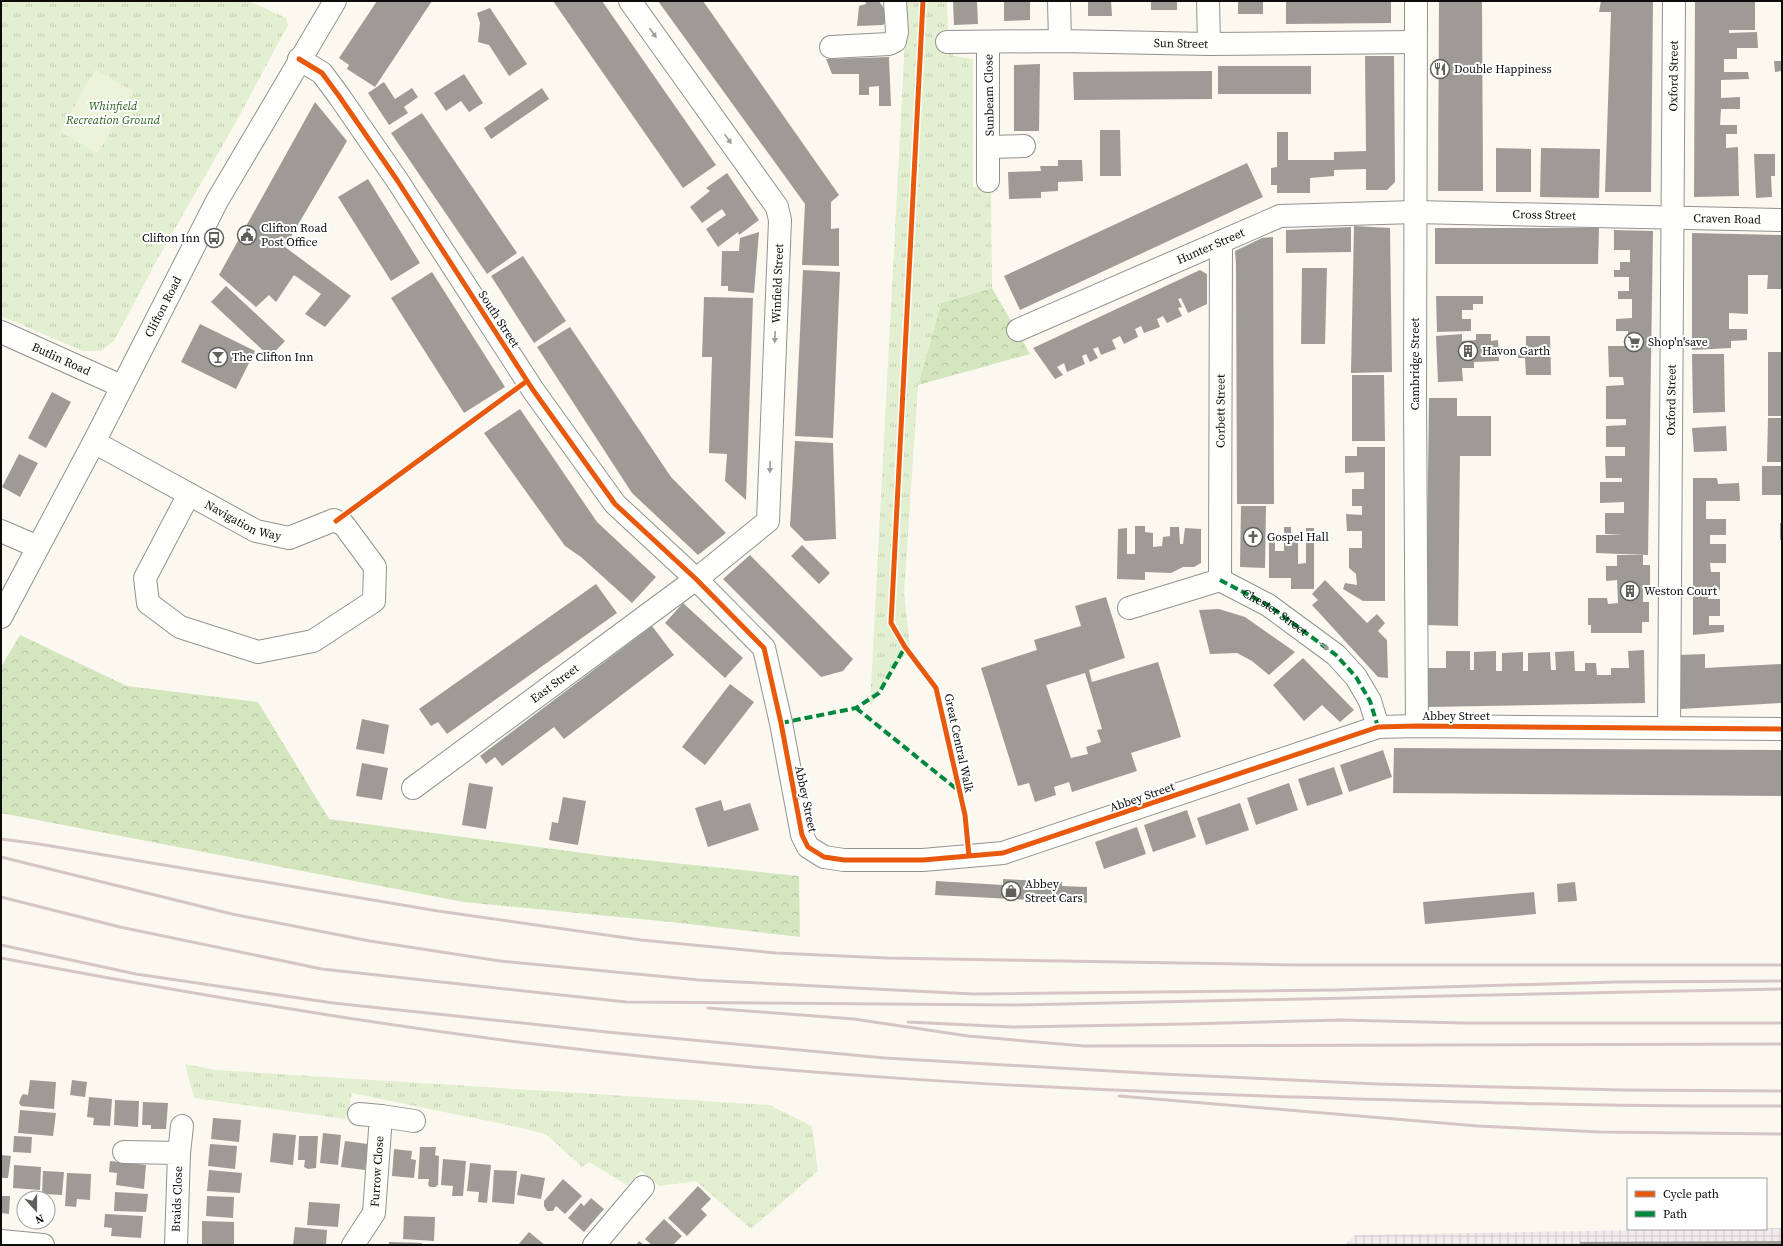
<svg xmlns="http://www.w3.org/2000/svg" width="1783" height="1246" font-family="'Source Serif 4',serif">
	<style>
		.industrial { fill: url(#industrial-grid) }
		.forest { fill: url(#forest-crowns) }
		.park { fill: url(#park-tufts) }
		.pitch { fill: #edf3da }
		.building { fill: #9e9b96; fill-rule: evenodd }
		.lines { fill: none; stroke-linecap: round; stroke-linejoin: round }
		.minor-casing { stroke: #94928f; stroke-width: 24 }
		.minor { stroke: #fefefd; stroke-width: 22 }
		.rail { stroke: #d6c5c5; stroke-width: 3 }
		.quiet { stroke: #00873e; stroke-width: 4; stroke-dasharray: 8 4; stroke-linecap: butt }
		.cycleway-casing { stroke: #fff; stroke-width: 8 }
		.cycleway { stroke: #e8590c; stroke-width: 5 }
		.oneway { fill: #9d9d9d }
		.labels { text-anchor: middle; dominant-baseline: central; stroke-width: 4; stroke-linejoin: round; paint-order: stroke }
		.street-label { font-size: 12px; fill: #0c0c0c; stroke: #fff }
		.poi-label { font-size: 12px; fill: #0c0c0c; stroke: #fff; text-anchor: start }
		.park-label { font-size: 12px; font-style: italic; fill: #2c631e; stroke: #fff }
	</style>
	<defs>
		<pattern id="industrial-grid" width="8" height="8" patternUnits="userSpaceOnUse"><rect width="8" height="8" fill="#f2ebed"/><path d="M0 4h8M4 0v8" fill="none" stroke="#cec8ca"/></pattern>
		<pattern id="forest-crowns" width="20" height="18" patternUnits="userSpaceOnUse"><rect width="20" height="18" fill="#d4e6be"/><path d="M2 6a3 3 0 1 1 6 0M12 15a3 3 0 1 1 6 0" fill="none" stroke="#b5c4a2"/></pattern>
		<pattern id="park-tufts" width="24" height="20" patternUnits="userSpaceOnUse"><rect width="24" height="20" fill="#e3efd1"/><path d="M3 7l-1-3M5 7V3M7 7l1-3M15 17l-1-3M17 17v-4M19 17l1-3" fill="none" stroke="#c2ccb2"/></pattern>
	</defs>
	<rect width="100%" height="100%" fill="#fbf8f0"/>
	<path class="industrial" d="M1766 1228H1782V1245H1345L1355 1235Z"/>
	<path class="forest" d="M992 288 1030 354 918 385 941 303Z
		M20 635 127 686 258 702 329 819 606 856 799 876 800 937 671 922 464 902 1 813V667Z"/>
	<path class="park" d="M1 1H249L286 18 288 25 236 122 157 260 114 341 101 351H83L1 316Z
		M907 1H947L948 32 953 56 973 59V187L991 189 992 288 941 303 918 385 904 593 910 647 870 706Z
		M185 1064 216 1070 769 1105 812 1126 818 1171 751 1229 696 1181 659 1186 641 1171 627 1185 589 1162 582 1167 546 1134 513 1126 352 1093 346 1119 194 1098Z"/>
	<path class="pitch" d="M95 70 133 91 98 153 60 132Z"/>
	<path class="building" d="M377 1H432L375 87 347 69 349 65 339 58Z
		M553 1H602L716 165 683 188Z
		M658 1H703L839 195 831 202V229L839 228V266L802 265 805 204Z
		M865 1H879L890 17 883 25 857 26 859 6 866 4Z
		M953 1H977L978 24 954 25Z
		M1004 1H1030V20L1004 21Z
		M1088 1H1111L1112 16H1088Z
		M1151 1H1177V10H1151Z
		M1238 1H1263V14H1238Z
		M1286 1H1391V23L1286 24Z
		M1439 1H1482L1483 191H1438Z
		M1601 1H1653L1651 192H1605L1611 12H1599Z
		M1695 1H1755V30H1729V33L1757 32 1758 48H1737V59H1724V72H1748L1749 79 1721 80V98L1740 97V109H1721L1720 125H1737V134H1726V148L1738 147 1739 196 1694 197Z
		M490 8 527 64 509 76 489 45 478 42 480 23 477 13Z
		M1365 56H1394L1395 182 1387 190H1366V169L1334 170V176L1310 178V193H1277V185H1271V168L1277 167V132H1288V160H1334V152L1366 151Z
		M889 57 891 106H879V86L869 87V95H859V74H832L826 59Z
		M1774 61H1782V71L1775 72Z
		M1040 64 1039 131H1014V65Z
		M1218 66H1311V94H1218Z
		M1212 71V99L1074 100 1073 72Z
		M464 74 483 103 469 112 461 101 446 111 434 93Z
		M384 82 395 99 412 88 418 97 404 107 408 113 389 125 368 93Z
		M542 88 549 99 491 139 484 128Z
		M315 102 347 141 285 247 351 296 325 327 305 314 321 294 294 275 276 302 269 295 256 307 219 275Z
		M422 113 517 253 487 274 391 133Z
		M1100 130H1120L1121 176H1100Z
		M1496 148 1531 149V192H1496Z
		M1541 148 1600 149 1599 198 1540 197Z
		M1754 154H1775V176H1771L1772 197 1756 198Z
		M1058 160H1082L1083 181 1058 182V191L1041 192V198L1009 199 1008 172 1041 171 1040 166H1058Z
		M1247 163 1263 197 1020 310 1004 276Z
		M727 173 759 220 739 235 738 232 718 247 706 229 726 215 722 209 702 223 690 207 710 191 706 188Z
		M368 179 420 263 391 281 338 197Z
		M1354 226 1390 228 1392 372 1351 373Z
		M1351 227V252L1286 253V230Z
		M1435 228H1599L1598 264H1435Z
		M1614 230 1653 231 1648 555 1596 553V535H1624L1605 534V513H1624V502L1600 503V482H1622V478H1606L1605 456H1625V447H1606V426L1626 425V419H1606V386L1624 385 1623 377H1609L1608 346H1628V331H1616V319L1632 318V299H1618V291H1629V277H1614V270H1620V262H1630V250H1614Z
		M759 232 754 293 728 291V286H721L722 251H739L740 238Z
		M1692 233 1782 235V289H1767L1768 275H1748V314L1729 313V329H1747V340L1731 341V348L1692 350Z
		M1273 237 1274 504H1237L1236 265 1235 251 1262 238Z
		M523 256 566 321 534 343 491 276Z
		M1302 268H1327L1325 344H1301Z
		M803 270 840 272 833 438 795 436Z
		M1200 270 1207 274V304L1188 313 1181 298 1178 299 1182 307 1178 308 1182 316 1167 323 1163 316 1157 319 1160 327 1144 333 1141 326 1135 329 1138 337 1124 344 1120 336 1112 340 1116 349 1101 355 1098 347 1093 349 1098 358 1090 362 1086 354 1082 356 1085 364 1067 372 1064 363 1057 367 1063 375 1055 379 1033 348Z
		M432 272 505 387 464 413 391 298Z
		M226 286 285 341 270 357 211 302Z
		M1436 296H1483V304H1473V310H1462V319H1471V331L1437 332Z
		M704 297 753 298 746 500 725 481 727 454 709 453 712 357H702Z
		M200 324 255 351 236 389 181 362Z
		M570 327 671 477 726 533 698 555 632 493 537 347Z
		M1462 334V341L1476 340V334H1491V341L1498 340 1499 361 1474 362V368H1462L1463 381 1438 382 1436 336Z
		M1526 336H1550L1551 375H1526L1525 358H1518V352H1526Z
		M1768 352H1782V416H1768Z
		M1692 354H1724L1725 412 1693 413Z
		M1352 375H1384L1385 441H1352Z
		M52 392 71 402 46 448 28 438Z
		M1429 398H1457V416H1491V456H1460L1458 626 1426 625Z
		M520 409 597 522 656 577 632 603 581 557 565 546 484 433Z
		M1768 418H1782V462H1767Z
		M1726 426 1727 451 1694 452 1692 428Z
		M795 441 833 443 836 539 805 541 790 526Z
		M1357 447H1385V601H1363L1343 589 1345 583 1357 585 1356 574 1349 568V548H1362V531H1347L1346 514 1362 515V506H1352V489H1364V472L1345 473V456H1357Z
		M19 454 38 463 20 497 2 487Z
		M1762 466H1782V495H1762Z
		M1693 478H1717L1718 484 1739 483 1740 501H1706V519H1726V535H1710V544H1726V563H1710L1711 572H1720V590L1708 591V599H1720V616H1709V625H1724V632L1693 635Z
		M1241 506H1266L1265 568 1240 567Z
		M1780 523H1782V540H1780Z
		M1135 526H1145V532L1153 533V547L1162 546 1163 537 1170 536V527H1179L1180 544H1183L1185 528 1201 529V563L1194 567H1183L1171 573 1145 572V580L1117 579 1118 529 1127 528V554H1135Z
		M1284 527H1291V537L1298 538V564L1306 563V528H1314V589H1291V578H1269V532H1275V551H1284Z
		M802 545 830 573 819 584 791 556Z
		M750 555 853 659 843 671 821 677 723 579Z
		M1617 555H1643V565H1650V585H1643V602H1649V622H1642V633H1591V625H1588V598H1607L1608 604 1618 603 1617 580 1606 581V566H1617Z
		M1325 580 1367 623 1377 614 1385 623 1378 631 1387 640 1388 678 1378 677 1312 605 1318 600 1312 594Z
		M596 584 617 613 447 734 438 722 431 726 419 709Z
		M1106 597 1125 658 1089 670 1092 682 1158 662 1181 737 1131 753 1137 771 1072 792 1069 782 1054 787 1056 795 1035 802 1029 783 1018 786 981 668 1037 650 1034 640 1081 626 1075 606ZM1085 673 1102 729 1097 730 1101 742 1086 747 1088 754 1071 758 1046 685Z
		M683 603 743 658 725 678 665 623Z
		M1219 609 1245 617 1295 652 1269 675 1252 661 1237 653 1210 654 1199 610Z
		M652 626 674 655 564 739 554 727 502 766 495 757 486 764 480 756Z
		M1644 650 1645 703 1426 707 1425 668H1446V651H1470V670H1474V652L1496 651V671H1502V653L1523 652V671H1528V653L1550 652 1551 670H1556L1555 652 1574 651 1575 671H1585V663H1596L1597 675H1611V668H1629L1628 651Z
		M1705 654V668L1782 664V703L1681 709 1678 655Z
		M1303 658 1354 710 1340 722 1322 705 1304 721 1273 685Z
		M730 684 754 702 705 765 682 747Z
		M362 719 389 725 384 754 356 749Z
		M1394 748 1782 750V796L1393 793Z
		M1383 750 1392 777 1349 792 1340 765Z
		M362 763 388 768 382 800 356 796Z
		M1334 767 1343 794 1307 806 1298 779Z
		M469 783 493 787 486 829 462 825Z
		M1289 783 1298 810 1256 825 1247 798Z
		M563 797 586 801 578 845 549 840 552 822 558 823Z
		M721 800 724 811 750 803 759 830 708 847 695 808Z
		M1240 803 1249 830 1206 845 1197 818Z
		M1187 810 1196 837 1153 852 1144 825Z
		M1137 827 1146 854 1104 869 1095 842Z
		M1003 879 1062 882V886L1087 887V903L935 895 936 881 1003 885Z
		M1575 882 1577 901 1558 902 1557 884Z
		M1534 892 1536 914 1425 924 1423 902Z
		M30 1080 56 1082 54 1109 21 1106 19 1103 21 1097 23 1094 28 1095Z
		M72 1080 87 1082 85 1097 70 1095Z
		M89 1097 112 1099 110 1126 93 1125 94 1118 87 1117Z
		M115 1100 139 1101 138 1127 114 1125Z
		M143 1102 168 1103 166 1129H151V1125H142Z
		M20 1110 56 1113 53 1136 18 1133Z
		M213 1118 241 1120 239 1142 211 1139Z
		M273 1133 296 1135 293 1165 270 1162Z
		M323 1133 341 1135 338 1165 320 1163Z
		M14 1136 32 1137 31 1153 13 1152Z
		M299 1136H318L316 1168 308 1169 304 1167 305 1160H298Z
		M345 1141 368 1144 365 1170 341 1167Z
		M210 1144 237 1146 235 1169 208 1166Z
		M420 1147H436L435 1155 439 1156 438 1185 435 1187H430L428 1185 429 1179H418Z
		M394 1149 412 1151 411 1159 416 1160 414 1178 392 1176Z
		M1 1155 11 1156 8 1178H1Z
		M443 1159 466 1161 463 1196H452L453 1186 441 1185Z
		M110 1161 146 1165 144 1189 116 1185 117 1173 109 1172Z
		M470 1163 491 1165 487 1203 478 1202 479 1192 467 1191Z
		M14 1165 41 1167 40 1190 13 1188Z
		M209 1170 242 1173 240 1193 207 1191Z
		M494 1170 517 1171 514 1204 492 1202Z
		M43 1171 64 1172 62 1195 42 1194Z
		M67 1173 91 1174 90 1200 77 1199 76 1207 65 1206Z
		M521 1174 545 1178 541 1199 517 1195Z
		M563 1179 582 1196 565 1214 556 1206 553 1211H547L544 1206V1201Z
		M698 1186 711 1199 701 1209 707 1215 687 1236 668 1218Z
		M115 1192 148 1194 146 1212 114 1211Z
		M1 1196H10L9 1214 1 1213Z
		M207 1196 234 1197 233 1218 206 1216Z
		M591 1198 604 1209 584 1232 568 1218 581 1203 584 1206Z
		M309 1202 340 1204 338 1227 307 1225Z
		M105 1214 143 1216 141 1238 111 1236 112 1228 104 1227Z
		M404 1216 435 1217 434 1241 403 1239Z
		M664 1219 682 1236 673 1245H652L645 1239Z
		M202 1221 234 1222V1245H202Z
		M295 1227 327 1230 326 1245H293Z
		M529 1232 545 1245H518Z
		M639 1241 644 1245H636Z
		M1782 1241V1245H1580V1242Z
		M389 1242 422 1243V1245H389Z"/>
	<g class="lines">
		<defs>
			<g id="minor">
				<path d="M1059 1 1060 41"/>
				<path d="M1208 1 1209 44"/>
				<path d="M1416 1 1415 396 1417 726"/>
				<path id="s1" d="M947 42 1060 41 1209 44 1415 42"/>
				<path d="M831 47 889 44 895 41 897 32 895 1"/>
				<path d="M299 59 322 73 339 96 397 180 533 390 615 504 696 579 764 648 781 723 802 835 808 847 824 857 844 860H923L1003 853 1378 727 1417 726 1782 729"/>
				<path d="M989 147 1024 146"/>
				<path d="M988 181V42"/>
				<path id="s2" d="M1018 330 1280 216 1415 212 1782 220"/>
				<path id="s3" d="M1 332 121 386"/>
				<path id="s4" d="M94 442 256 531 289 538 334 520 344 525 375 567 374 601 313 641 258 652 180 627 148 603 145 578 189 494"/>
				<path d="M1 531 38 547"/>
				<path id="s5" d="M1220 580 1221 242"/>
				<path id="s6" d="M1129 608 1220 580 1268 605 1336 655 1356 677 1370 701 1378 727"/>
				<path id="s7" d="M1 617 94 442 217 201 335 1"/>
				<path id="s8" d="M1669 727 1674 1"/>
				<path id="s9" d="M413 788 704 573 768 521 780 220 777 207 630 1"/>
				<path d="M381 1116 414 1121"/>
				<path d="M124 1152 179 1153 176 1245"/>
				<path d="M179 1153 182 1126"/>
				<path d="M1 1241 43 1245"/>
				<path id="s10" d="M353 1245 374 1213 381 1116 359 1114"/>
				<path d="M594 1245 643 1187"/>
			</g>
		</defs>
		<use href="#minor" class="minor-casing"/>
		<use href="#minor" class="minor"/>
		<path class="rail" d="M1 839 39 844 438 911 641 940 776 953 887 958 1297 965H1782
			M1 857 232 914 370 941 500 961 699 980 973 994 1338 990 1615 982 1782 981
			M1 897 120 927 322 969 626 1002 1012 1005 1782 989
			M1 945 136 974 333 1003 607 1032 885 1058 1162 1074 1377 1084 1621 1090 1782 1091
			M1 958C180 992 361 1023 543 1045 793 1076 1045 1089 1296 1097 1458 1102 1620 1107 1782 1106
			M708 1008 854 1019 968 1036 1084 1046 1782 1044
			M908 1022 1012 1027 1186 1024 1341 1020 1465 1023H1782
			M1119 1096 1478 1126 1600 1132 1782 1134"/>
		<path class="quiet" d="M1220 580 1268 605 1336 655 1356 677 1370 701 1378 727
			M856 708 959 791
			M781 723 856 708 879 693 905 647"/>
		<defs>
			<path id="cycleway" d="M923 1 891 623 905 647 936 688 965 815 969 856
				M299 59 322 73 339 96 397 180 533 390 615 504 696 579 764 648 781 723 802 835 808 847 824 857 844 860H923L1003 853 1378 727 1417 726 1782 729
				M336 521 527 381"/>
		</defs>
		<use href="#cycleway" class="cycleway-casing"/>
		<use href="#cycleway" class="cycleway"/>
	</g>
	<defs><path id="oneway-solid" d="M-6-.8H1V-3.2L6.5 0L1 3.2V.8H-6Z"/></defs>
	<g class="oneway">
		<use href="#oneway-solid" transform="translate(653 33) rotate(55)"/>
		<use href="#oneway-solid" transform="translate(728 139) rotate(55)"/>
		<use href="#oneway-solid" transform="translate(775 337) rotate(92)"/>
		<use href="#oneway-solid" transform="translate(770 467) rotate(92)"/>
		<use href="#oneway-solid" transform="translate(1324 646) rotate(37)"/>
	</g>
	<defs>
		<symbol id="restaurant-ring" viewBox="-11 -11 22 22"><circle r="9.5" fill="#fff" stroke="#605f5c" stroke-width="1.5"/><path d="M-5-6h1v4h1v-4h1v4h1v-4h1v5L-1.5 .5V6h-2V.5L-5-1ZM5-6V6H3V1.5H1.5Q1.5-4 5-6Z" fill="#605f5c"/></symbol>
		<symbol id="civic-ring" viewBox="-11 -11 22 22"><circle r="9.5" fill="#fff" stroke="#605f5c" stroke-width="1.5"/><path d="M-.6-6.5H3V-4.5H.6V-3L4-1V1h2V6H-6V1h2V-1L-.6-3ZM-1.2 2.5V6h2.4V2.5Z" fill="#605f5c"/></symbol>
		<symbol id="bus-ring" viewBox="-11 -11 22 22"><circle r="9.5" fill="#fff" stroke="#605f5c" stroke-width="1.5"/><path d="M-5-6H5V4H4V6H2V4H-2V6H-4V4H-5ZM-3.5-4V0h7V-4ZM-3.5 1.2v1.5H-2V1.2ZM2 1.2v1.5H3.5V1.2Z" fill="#605f5c"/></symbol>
		<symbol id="supermarket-ring" viewBox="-11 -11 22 22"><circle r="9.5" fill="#fff" stroke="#605f5c" stroke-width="1.5"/><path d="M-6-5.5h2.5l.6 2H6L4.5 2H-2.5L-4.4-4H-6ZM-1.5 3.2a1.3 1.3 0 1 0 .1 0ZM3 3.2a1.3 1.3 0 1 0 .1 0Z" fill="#605f5c"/></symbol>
		<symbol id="building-ring" viewBox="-11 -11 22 22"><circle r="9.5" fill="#fff" stroke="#605f5c" stroke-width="1.5"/><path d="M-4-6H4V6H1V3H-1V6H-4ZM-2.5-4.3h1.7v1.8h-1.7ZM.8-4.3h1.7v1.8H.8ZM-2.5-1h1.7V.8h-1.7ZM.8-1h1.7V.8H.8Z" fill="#605f5c"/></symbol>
		<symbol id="bar-ring" viewBox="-11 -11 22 22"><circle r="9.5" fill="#fff" stroke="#605f5c" stroke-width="1.5"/><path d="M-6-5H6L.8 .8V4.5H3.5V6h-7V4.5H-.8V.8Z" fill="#605f5c"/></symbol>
		<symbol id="church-ring" viewBox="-11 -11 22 22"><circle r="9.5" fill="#fff" stroke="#605f5c" stroke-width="1.5"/><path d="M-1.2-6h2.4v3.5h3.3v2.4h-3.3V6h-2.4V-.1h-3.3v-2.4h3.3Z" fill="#605f5c"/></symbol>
		<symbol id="shop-ring" viewBox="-11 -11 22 22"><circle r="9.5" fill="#fff" stroke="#605f5c" stroke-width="1.5"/><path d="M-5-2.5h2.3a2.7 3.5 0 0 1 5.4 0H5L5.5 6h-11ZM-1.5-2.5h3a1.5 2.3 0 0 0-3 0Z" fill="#605f5c"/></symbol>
	</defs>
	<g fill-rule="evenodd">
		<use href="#restaurant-ring" x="1429" y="58" width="22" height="22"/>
		<use href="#civic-ring" x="236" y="224" width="22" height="22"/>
		<use href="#bus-ring" x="203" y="227" width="22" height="22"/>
		<use href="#supermarket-ring" x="1623" y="331" width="22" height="22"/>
		<use href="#building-ring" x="1457" y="340" width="22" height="22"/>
		<use href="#bar-ring" x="207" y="346" width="22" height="22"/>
		<use href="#church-ring" x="1242" y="526" width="22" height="22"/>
		<use href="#building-ring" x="1619" y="580" width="22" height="22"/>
		<use href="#shop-ring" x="1000" y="880" width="22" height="22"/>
	</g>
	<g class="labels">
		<g class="street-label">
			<text stroke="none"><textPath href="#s1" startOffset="234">Sun Street</textPath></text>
			<text stroke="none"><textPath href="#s8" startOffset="651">Oxford Street</textPath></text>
			<text transform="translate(989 95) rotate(-91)">Sunbeam Close</text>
			<text stroke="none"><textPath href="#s2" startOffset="550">Cross Street</textPath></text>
			<text stroke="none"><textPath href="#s2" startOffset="733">Craven Road</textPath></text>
			<text stroke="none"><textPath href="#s2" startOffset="210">Hunter Street</textPath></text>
			<text stroke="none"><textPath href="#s9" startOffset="682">Winfield Street</textPath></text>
			<text stroke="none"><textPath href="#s7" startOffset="350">Clifton Road</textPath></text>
			<text transform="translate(499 319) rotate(57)">South Street</text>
			<text stroke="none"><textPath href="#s3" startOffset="66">Butlin Road</textPath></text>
			<text transform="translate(1415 364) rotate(-90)">Cambridge Street</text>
			<text stroke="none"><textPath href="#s8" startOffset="327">Oxford Street</textPath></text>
			<text stroke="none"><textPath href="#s5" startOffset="169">Corbett Street</textPath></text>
			<text stroke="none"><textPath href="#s4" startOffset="169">Navigation Way</textPath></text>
			<text stroke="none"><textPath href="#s6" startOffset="159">Chester Street</textPath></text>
			<text stroke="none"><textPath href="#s9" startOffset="176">East Street</textPath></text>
			<text x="1456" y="716">Abbey Street</text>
			<text transform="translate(959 743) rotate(78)">Great Central Walk</text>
			<text transform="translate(1142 797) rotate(-19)">Abbey Street</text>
			<text transform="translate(806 799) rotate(78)">Abbey Street</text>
			<text stroke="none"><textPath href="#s10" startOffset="80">Furrow Close</textPath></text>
			<text transform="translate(177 1199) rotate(-88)">Braids Close</text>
		</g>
		<g class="poi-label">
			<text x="1454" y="69">Double Happiness</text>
			<text x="261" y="228">Clifton Road<tspan x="261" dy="14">Post Office</tspan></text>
			<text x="200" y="238" text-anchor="end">Clifton Inn</text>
			<text x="1648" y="342">Shop'n'save</text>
			<text x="1482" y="351">Havon Garth</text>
			<text x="232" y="357">The Clifton Inn</text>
			<text x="1267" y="537">Gospel Hall</text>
			<text x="1644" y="591">Weston Court</text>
			<text x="1025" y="884">Abbey<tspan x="1025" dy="14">Street Cars</tspan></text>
		</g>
		<g class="park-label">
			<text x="113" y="106">Whinfield<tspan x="113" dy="14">Recreation Ground</tspan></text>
		</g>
	</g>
	<rect width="1783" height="1246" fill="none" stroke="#0c0c0c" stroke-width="4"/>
	<rect x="1627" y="1178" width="140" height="52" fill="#ffffff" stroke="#9e9e9e"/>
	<rect x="1635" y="1191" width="20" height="6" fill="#e8590c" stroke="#9e9e9e"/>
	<text x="1663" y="1198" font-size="12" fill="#0c0c0c">Cycle path</text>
	<rect x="1635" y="1211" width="20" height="6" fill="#00873e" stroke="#9e9e9e"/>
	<text x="1663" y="1218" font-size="12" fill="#0c0c0c">Path</text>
	<g transform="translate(36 1210) rotate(159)"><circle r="19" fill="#ffffff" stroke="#9e9e9e"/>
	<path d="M0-3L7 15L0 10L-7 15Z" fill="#605f5c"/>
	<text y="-6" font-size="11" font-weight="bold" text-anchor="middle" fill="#0c0c0c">N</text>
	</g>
</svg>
